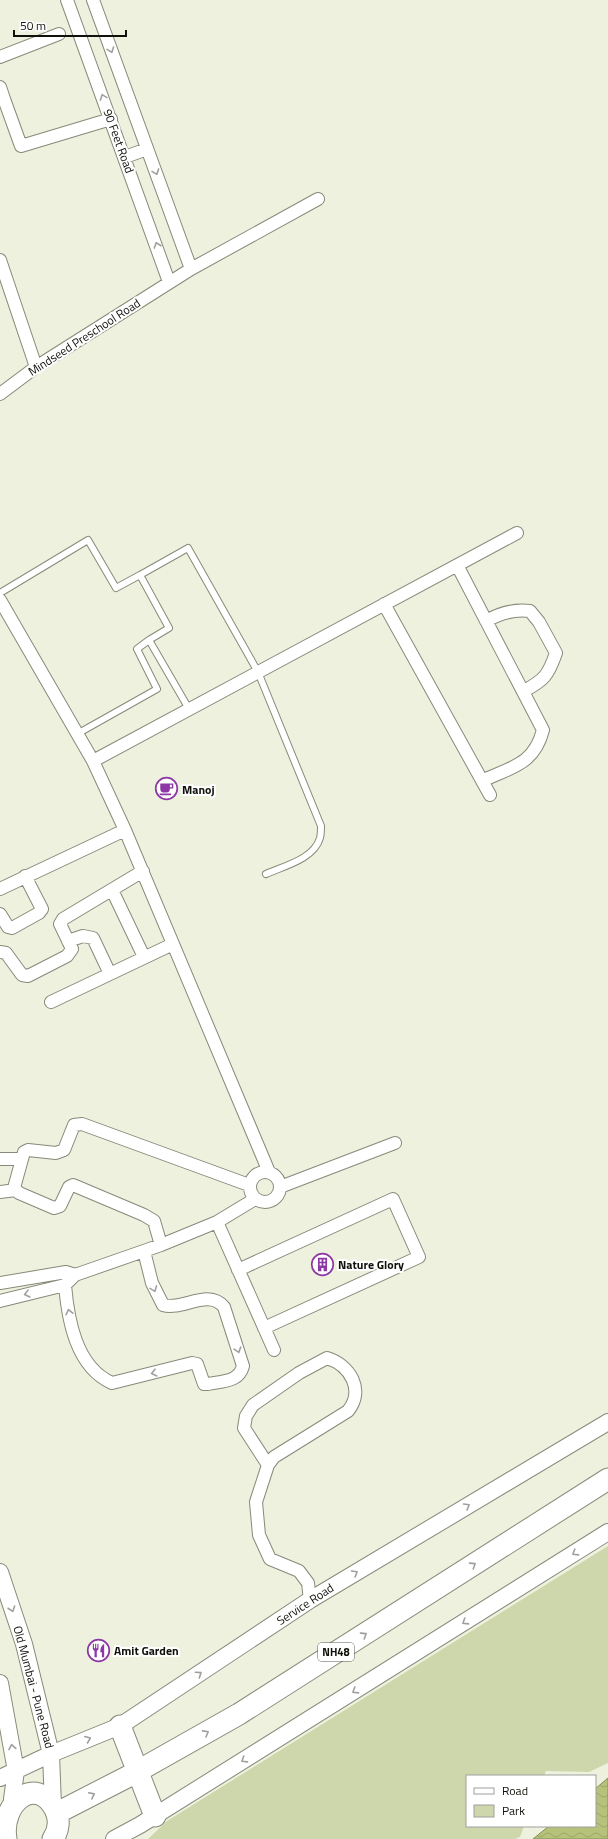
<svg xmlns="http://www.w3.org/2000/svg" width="608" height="1839" font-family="'Titillium Web',sans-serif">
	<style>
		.park { fill: #ced7ac }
		.water { fill: url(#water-waves); stroke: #848d59 }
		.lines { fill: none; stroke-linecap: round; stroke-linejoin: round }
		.lane-casing { stroke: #878a79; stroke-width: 8 }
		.street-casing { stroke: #878a79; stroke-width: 14 }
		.secondary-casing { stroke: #878a79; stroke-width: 18 }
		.highway-casing { stroke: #878a79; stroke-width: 23 }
		.lane { stroke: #fff; stroke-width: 6 }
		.street { stroke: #fff; stroke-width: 12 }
		.secondary { stroke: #fff; stroke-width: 16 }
		.highway { stroke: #fff; stroke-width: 21 }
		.oneway { stroke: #9fa09d }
		.labels { text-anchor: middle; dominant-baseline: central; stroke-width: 4; stroke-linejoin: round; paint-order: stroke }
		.shield { fill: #fff; stroke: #585854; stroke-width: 1 }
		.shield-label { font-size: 11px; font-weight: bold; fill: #10110b }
		.street-label { font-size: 12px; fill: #10110b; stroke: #fff }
		.poi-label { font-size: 12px; font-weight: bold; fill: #10110b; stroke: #fff; text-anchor: start }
	</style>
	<defs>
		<pattern id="water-waves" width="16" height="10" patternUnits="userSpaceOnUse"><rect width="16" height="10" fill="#b6c27a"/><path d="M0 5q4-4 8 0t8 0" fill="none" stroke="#9ba668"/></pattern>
	</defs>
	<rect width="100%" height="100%" fill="#edf1de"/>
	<path class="park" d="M608 1546V1763L589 1772 546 1771 544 1776H467V1826H524L520 1837 515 1839H148L167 1821Z"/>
	<path class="water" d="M608 1778V1839H533L549 1826H595V1789Z"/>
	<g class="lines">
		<defs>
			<path id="lane" d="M0 593 88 540 116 588 140 575
				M189 709 149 640 169 628 140 575 188 548 258 672 321 826C321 829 321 834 320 838 314 859 284 866 266 874
				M77 734 157 689 137 649 149 640"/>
			<path id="street" d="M67 0 169 282
				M93 0 191 269
				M0 57 59 34
				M0 87 4 99 0 100
				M4 99 21 146 111 119
				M125 157 147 149
				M0 260 36 367
				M0 394 36 367 191 269 318 199
				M457 565 543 730C534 765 511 767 482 781
				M0 600 93 761 125 830 269 1172
				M384 604 490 795
				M486 621C500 613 514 609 530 611L539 622 556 653C548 676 544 680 524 691
				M93 761 517 533
				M0 889 125 830
				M112 890 144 957
				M0 914 8 927 12 928 39 913 42 909 25 876
				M68 941 83 936 93 938 110 974
				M0 952 6 953 22 975 28 976 67 956 72 949 60 924 63 919 143 871
				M51 1002 173 944
				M0 1159H22
				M250 1187a15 15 0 1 1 30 0a15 15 0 1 1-30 0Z
				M280 1187 395 1143
				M0 1192 16 1190
				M217 1222 274 1350
				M161 1245 154 1221 144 1215 73 1185 69 1187 60 1206 54 1208 19 1193 14 1188 24 1152 28 1150 56 1153 64 1150 74 1125 82 1124 249 1185
				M238 1270 393 1199 419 1257 264 1328
				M0 1283 66 1272 75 1275
				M65 1285C68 1320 76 1367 112 1383L192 1363 197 1364 204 1384H208C223 1381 239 1382 243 1366L224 1307C208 1288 182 1311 163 1305L152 1283 144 1251
				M0 1301 65 1285 75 1275 161 1245 217 1222 255 1199
				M268 1465 244 1428 246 1416 253 1405 299 1373 327 1358C350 1365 365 1390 348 1411L274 1457 268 1465 256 1502 259 1535 270 1559 299 1571 308 1583 310 1600"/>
			<path id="secondary" d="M0 1572 24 1644 51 1754 53 1806
				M0 1683 16 1771 12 1799
				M0 1778 51 1754 120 1726 310 1600 608 1422
				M114 1839 140 1825 608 1532"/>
			<path id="highway" d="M120 1726 155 1816
				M57 1813 131 1775 239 1714 608 1479
				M6 1839C0 1803 36 1774 55 1809 60 1819 59 1830 53 1839"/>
		</defs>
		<use href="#lane" class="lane-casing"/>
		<use href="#street" class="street-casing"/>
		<use href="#secondary" class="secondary-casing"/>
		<use href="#highway" class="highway-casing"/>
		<use href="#lane" class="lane"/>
		<use href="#street" class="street"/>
		<use href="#secondary" class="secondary"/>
		<use href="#highway" class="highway"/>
	</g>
	<defs><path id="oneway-chevron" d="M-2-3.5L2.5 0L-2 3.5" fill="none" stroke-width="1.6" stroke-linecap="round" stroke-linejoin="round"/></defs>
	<g class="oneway">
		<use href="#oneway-chevron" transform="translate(111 50) rotate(70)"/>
		<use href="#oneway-chevron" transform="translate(103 97) rotate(-110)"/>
		<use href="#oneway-chevron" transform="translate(156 172) rotate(70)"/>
		<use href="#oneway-chevron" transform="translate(157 245) rotate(-109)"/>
		<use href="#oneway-chevron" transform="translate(154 1289) rotate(69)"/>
		<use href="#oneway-chevron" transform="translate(27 1294) rotate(166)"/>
		<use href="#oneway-chevron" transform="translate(69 1312) rotate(-103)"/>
		<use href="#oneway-chevron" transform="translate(238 1350) rotate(72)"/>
		<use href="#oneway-chevron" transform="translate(154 1373) rotate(166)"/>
		<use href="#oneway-chevron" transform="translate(467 1506) rotate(-31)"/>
		<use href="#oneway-chevron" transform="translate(575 1553) rotate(148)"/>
		<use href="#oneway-chevron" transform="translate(473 1565) rotate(-33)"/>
		<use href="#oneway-chevron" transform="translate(355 1573) rotate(-31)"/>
		<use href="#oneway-chevron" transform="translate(12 1609) rotate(71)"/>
		<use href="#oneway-chevron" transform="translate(465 1622) rotate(148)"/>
		<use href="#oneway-chevron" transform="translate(364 1635) rotate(-33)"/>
		<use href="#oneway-chevron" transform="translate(199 1674) rotate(-34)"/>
		<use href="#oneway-chevron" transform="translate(355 1691) rotate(148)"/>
		<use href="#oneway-chevron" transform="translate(206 1733) rotate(-29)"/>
		<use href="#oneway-chevron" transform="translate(88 1739) rotate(-22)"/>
		<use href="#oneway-chevron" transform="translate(12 1747) rotate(-100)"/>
		<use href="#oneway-chevron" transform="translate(244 1760) rotate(148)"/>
		<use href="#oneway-chevron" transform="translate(92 1795) rotate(-27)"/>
	</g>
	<defs>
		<symbol id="cafe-ring" viewBox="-11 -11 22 22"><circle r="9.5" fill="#fff" stroke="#8d38a5" stroke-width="1.5"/><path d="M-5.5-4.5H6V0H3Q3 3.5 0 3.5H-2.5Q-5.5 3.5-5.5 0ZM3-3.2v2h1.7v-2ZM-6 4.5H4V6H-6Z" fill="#8d38a5"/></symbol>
		<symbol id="building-ring" viewBox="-11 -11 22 22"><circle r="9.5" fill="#fff" stroke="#8d38a5" stroke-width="1.5"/><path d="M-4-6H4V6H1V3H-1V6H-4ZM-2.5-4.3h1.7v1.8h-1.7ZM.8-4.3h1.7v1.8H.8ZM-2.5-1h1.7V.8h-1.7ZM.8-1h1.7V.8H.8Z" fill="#8d38a5"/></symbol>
		<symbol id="restaurant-ring" viewBox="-11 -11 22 22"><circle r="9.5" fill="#fff" stroke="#8d38a5" stroke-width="1.5"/><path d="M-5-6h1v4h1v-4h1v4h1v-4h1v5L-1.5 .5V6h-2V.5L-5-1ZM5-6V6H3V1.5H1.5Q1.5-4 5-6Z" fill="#8d38a5"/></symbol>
	</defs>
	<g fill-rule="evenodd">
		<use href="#cafe-ring" x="154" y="776" width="25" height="25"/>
		<use href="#building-ring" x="310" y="1252" width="25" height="25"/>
		<use href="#restaurant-ring" x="86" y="1638" width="25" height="25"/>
	</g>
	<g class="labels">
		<rect class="shield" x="318" y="1643" width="36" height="18" rx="3"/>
		<g class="shield-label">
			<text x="336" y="1652">NH48</text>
		</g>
		<g class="street-label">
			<text transform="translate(119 141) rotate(70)">90 Feet Road</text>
			<text transform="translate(84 337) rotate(-33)">Mindseed Preschool Road</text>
			<text transform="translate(305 1604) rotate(-33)">Service Road</text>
			<text transform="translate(34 1687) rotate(75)">Old Mumbai - Pune Road</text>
		</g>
		<g class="poi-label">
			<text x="182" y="789">Manoj</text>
			<text x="338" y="1264">Nature Glory</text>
			<text x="114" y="1650">Amit Garden</text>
		</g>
	</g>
	<rect x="466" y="1775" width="130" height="52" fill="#ffffff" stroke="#9fa09d"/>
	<rect x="474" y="1788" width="20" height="6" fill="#ffffff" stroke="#9fa09d"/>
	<text x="502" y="1795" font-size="12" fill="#10110b">Road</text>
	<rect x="474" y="1805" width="20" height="12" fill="#ced7ac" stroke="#9fa09d"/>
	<text x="502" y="1815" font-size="12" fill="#10110b">Park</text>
	<path d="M14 30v6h112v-6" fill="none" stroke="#10110b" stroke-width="2"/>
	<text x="20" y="30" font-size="12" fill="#10110b" stroke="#ffffff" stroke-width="3" paint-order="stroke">50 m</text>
</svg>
